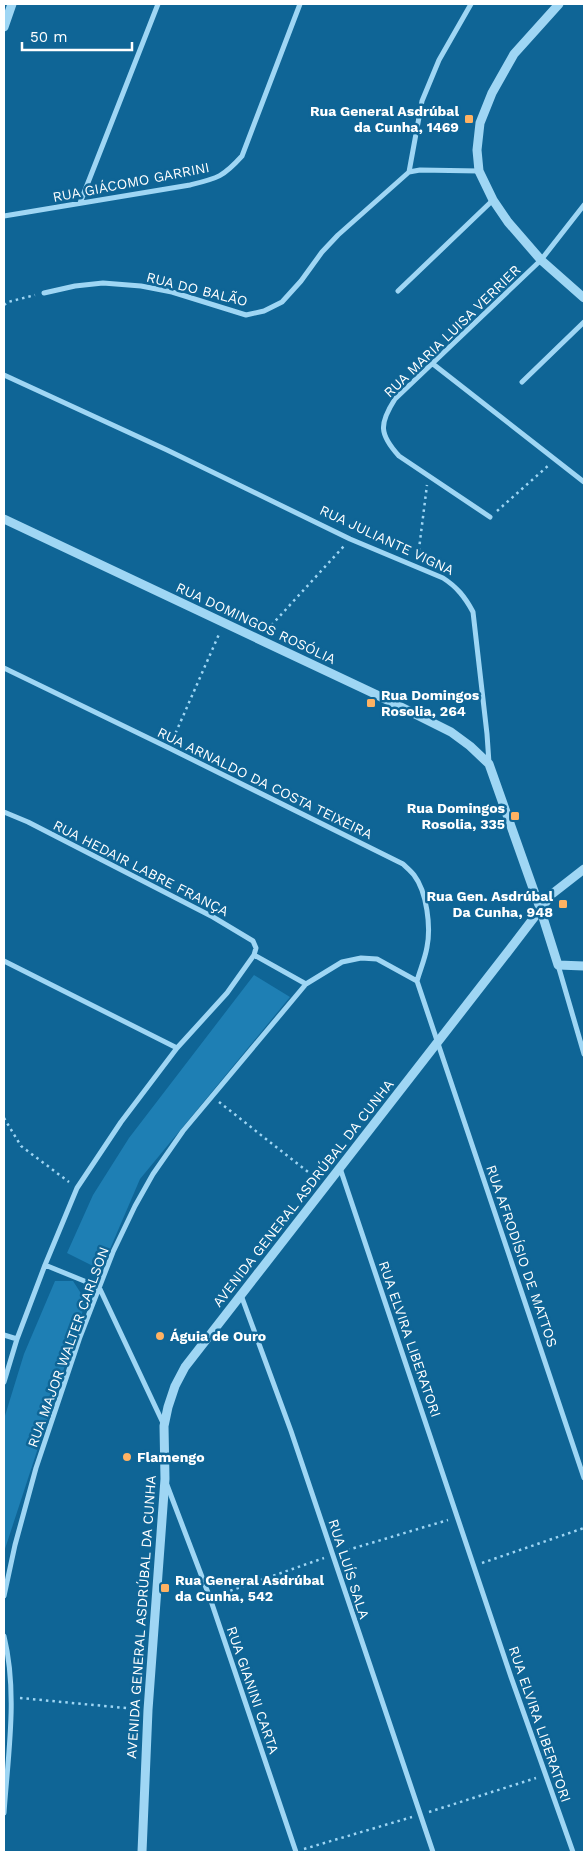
<svg xmlns="http://www.w3.org/2000/svg" width="588" height="1856" font-family="'Work Sans',sans-serif">
	<style>
		.green { fill: #1e7fb4 }
		.lines { fill: none; stroke-linecap: round; stroke-linejoin: round }
		.path { stroke: #9fd6f4; stroke-width: 2.5; stroke-dasharray: 2.5 4; stroke-linecap: butt }
		.minor { stroke: #9fd6f4; stroke-width: 5 }
		.tertiary { stroke: #9fd6f4; stroke-width: 9 }
		.poi-dot { fill: #ffb262; stroke: #0f6596; stroke-width: 2 }
		.labels { text-anchor: middle; dominant-baseline: central; stroke-width: 5; stroke-linejoin: round; paint-order: stroke }
		.poi-label { font-size: 14px; font-weight: bold; fill: #fff; stroke: #0f6596; text-anchor: start }
		.street-label { font-size: 14px; fill: #fff; stroke: #0f6596 }
	</style>
	<rect width="100%" height="100%" fill="#0f6596"/>
	<path class="green" d="M254 975 290 997 140 1179 101 1270 67 1253 93 1195 129 1138Z
		M55 1281H73L86 1301 4 1552V1419L24 1354Z"/>
	<g class="lines">
		<path class="path" d="M4 305 8 302 35 295
			M497 511 549 465
			M418 557 427 485
			M267 630 344 546
			M173 739 220 632
			M219 1102 317 1179
			M4 1118 21 1146 69 1182
			M341 1552 448 1520
			M482 1563 584 1528
			M218 1595 324 1558
			M20 1698 136 1709
			M429 1812 536 1778
			M304 1849 412 1817"/>
		<path class="minor" d="M409 172 422 101 439 60 471 4
			M409 172 420 170 479 171
			M80 203 158 4
			M4 216 190 185C218 178 223 177 242 156L300 4
			M398 291 493 200
			M44 293 75 286 103 283 141 286 172 292 246 315 264 311 282 302 301 281 322 252 338 235 409 172
			M433 364 584 482
			M4 375 167 450 350 539 443 578C457 587 465 597 473 612L487 734 489 763
			M522 382 584 322
			M490 517 399 456C379 434 379 424 395 399L541 260 584 205
			M4 668 169 748 403 864C407 868 411 871 414 875 427 892 431 927 427 947 425 959 420 970 417 981
			M4 812 28 822 213 917 253 941 256 948 254 955 227 993 177 1048 121 1122 77 1188 45 1265 17 1339 4 1382
			M254 955 306 984
			M4 961 177 1048
			M558 965 584 1054
			M340 1168 511 1677 573 1852
			M45 1265 99 1287 163 1423
			M241 1295 291 1431 433 1852
			M4 1335 17 1339
			M167 1485 210 1598 296 1852
			M4 1596 15 1545 36 1468 80 1337 113 1252 135 1206 153 1174 183 1131 306 984 342 962 361 958 377 959 417 981 584 1478
			M4 1636C18 1694 8 1754 4 1813"/>
		<path class="tertiary" d="M559 4 514 54 492 93 480 123 477 150 479 171 493 200 508 222 541 260 584 298
			M4 27 12 4
			M4 519 375 694 451 732 470 746 489 764 540 908 558 965 584 966
			M142 1852 148 1710 165 1479 164 1426 168 1407 175 1386 185 1367 510 949 552 894 584 869"/>
	</g>
	<g class="poi-dot">
		<rect x="464" y="114" width="10" height="10" rx="2.5"/>
		<rect x="366" y="698" width="10" height="10" rx="2.5"/>
		<rect x="510" y="811" width="10" height="10" rx="2.5"/>
		<rect x="558" y="899" width="10" height="10" rx="2.5"/>
		<circle cx="160" cy="1336" r="5"/>
		<circle cx="127" cy="1457" r="5"/>
		<rect x="160" y="1583" width="10" height="10" rx="2.5"/>
	</g>
	<g class="labels">
		<g class="poi-label">
			<text x="459" y="111" text-anchor="end">Rua General Asdrúbal<tspan x="459" dy="16">da Cunha, 1469</tspan></text>
			<text x="381" y="695">Rua Domingos<tspan x="381" dy="16">Rosolia, 264</tspan></text>
			<text x="505" y="808" text-anchor="end">Rua Domingos<tspan x="505" dy="16">Rosolia, 335</tspan></text>
			<text x="553" y="896" text-anchor="end">Rua Gen. Asdrúbal<tspan x="553" dy="16">Da Cunha, 948</tspan></text>
			<text x="170" y="1336">Águia de Ouro</text>
			<text x="137" y="1457">Flamengo</text>
			<text x="175" y="1580">Rua General Asdrúbal<tspan x="175" dy="16">da Cunha, 542</tspan></text>
		</g>
		<g class="street-label">
			<text transform="translate(131 182) rotate(-11)">RUA GIÁCOMO GARRINI</text>
			<text transform="translate(197 289) rotate(14)">RUA DO BALÃO</text>
			<text transform="translate(452 331) rotate(-44)">RUA MARIA LUISA VERRIER</text>
			<text transform="translate(387 540) rotate(25)">RUA JULIANTE VIGNA</text>
			<text transform="translate(256 623) rotate(25)">RUA DOMINGOS ROSÓLIA</text>
			<text transform="translate(265 783) rotate(26)">RUA ARNALDO DA COSTA TEIXEIRA</text>
			<text transform="translate(141 868) rotate(27)">RUA HEDAIR LABRE FRANÇA</text>
			<text transform="translate(303 1193) rotate(-52)">AVENIDA GENERAL ASDRÚBAL DA CUNHA</text>
			<text transform="translate(522 1256) rotate(71)">RUA AFRODÍSIO DE MATTOS</text>
			<text transform="translate(410 1339) rotate(71)">RUA ELVIRA LIBERATORI</text>
			<text transform="translate(68 1347) rotate(-70)">RUA MAJOR WALTER CARLSON</text>
			<text transform="translate(349 1569) rotate(72)">RUA LUÍS SALA</text>
			<text transform="translate(141 1617) rotate(-86)">AVENIDA GENERAL ASDRÚBAL DA CUNHA</text>
			<text transform="translate(253 1690) rotate(71)">RUA GIANINI CARTA</text>
			<text transform="translate(540 1724) rotate(71)">RUA ELVIRA LIBERATORI</text>
		</g>
	</g>
	<rect width="588" height="1856" fill="none" stroke="#ffffff" stroke-width="10"/>
	<path d="M22 42v8h110v-8" fill="none" stroke="#ffffff" stroke-width="2.5"/>
	<text x="30" y="42" font-size="15" fill="#ffffff" stroke="#0f6596" stroke-width="4" paint-order="stroke">50 m</text>
</svg>
